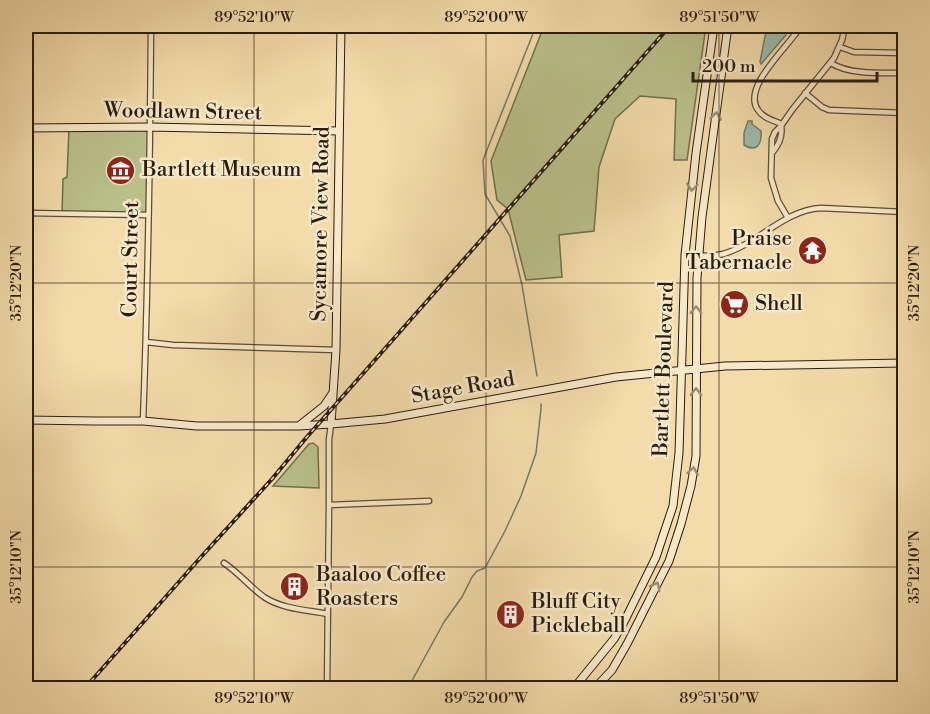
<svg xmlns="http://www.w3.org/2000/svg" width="930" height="714" font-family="'Libre Bodoni',serif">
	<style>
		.green { fill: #b9c08a; stroke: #706e4e; stroke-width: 1.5 }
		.water { fill: #9bbbac; stroke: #6d7c6e; stroke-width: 1.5 }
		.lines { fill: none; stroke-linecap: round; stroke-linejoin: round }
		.stream { stroke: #6d7c6e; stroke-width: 1.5 }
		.street-casing { stroke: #5b4c37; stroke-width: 7 }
		.secondary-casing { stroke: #281d11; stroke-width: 9 }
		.street { stroke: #f7e8c8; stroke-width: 4.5 }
		.secondary { stroke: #f7e8c8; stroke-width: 7 }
		.rail-casing { stroke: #281d11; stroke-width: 4 }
		.rail { stroke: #f7e8c8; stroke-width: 1.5; stroke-dasharray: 4.5; stroke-linecap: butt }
		.oneway { stroke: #9a8d76 }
		.ticks { fill: none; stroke: #281d11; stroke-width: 1.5; stroke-opacity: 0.45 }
		.labels { text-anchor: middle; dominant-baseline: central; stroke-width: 5; stroke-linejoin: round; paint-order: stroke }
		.street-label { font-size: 21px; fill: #281d11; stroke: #f7e8c8 }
		.poi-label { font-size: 21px; fill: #281d11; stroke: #f7e8c8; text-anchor: start }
		.neatline { fill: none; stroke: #281d11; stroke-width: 2 }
		.ticks-label { font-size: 15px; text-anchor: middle; fill: #281d11 }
	</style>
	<rect width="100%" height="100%" fill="#f3dbaa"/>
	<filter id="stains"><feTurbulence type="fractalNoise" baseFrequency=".00333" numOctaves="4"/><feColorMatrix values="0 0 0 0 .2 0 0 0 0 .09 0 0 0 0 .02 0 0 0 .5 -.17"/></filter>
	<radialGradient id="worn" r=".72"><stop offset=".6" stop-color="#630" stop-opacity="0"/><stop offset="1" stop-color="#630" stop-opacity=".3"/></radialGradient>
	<path class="green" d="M544 26H706L687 160H674L676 99 640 96 615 119 599 167 594 231 559 235 562 277 526 280 508 209 497 200 491 161Z
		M150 127 148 215 62 214 63 179 67 177 69 128Z
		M313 443 318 447 319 488 273 486 309 444Z"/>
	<path class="water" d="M767 26C773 26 781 25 786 30V35L761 64 760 62Z
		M748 121H752V124L761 131C762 144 757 153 744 145V133Z"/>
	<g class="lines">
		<path class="stream" d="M536 26 483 160 485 194 510 236 522 285 537 376
			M408 688 444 622 462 597 472 577 477 571 485 568 505 531 521 496 536 453 541 409V404"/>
		<defs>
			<path id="street" d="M840 47 854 52 904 53
				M831 63C849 75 883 73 904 73
				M805 93 822 107 829 110 904 113
				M782 124C774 121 763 118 758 110 741 87 790 45 801 26
				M772 153C779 145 783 137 781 126
				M26 213 148 215
				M788 218 778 201 771 178 772 139 775 132 781 126 792 110 834 58 842 40 845 26
				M685 255C697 256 710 257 723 254 758 244 784 210 821 208L904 212
				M146 342 173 345 336 350
				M143 421C148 289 150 157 151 26
				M329 505 429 501
				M224 563C239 573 250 587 264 597 282 609 307 610 328 614
				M327 688 329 505V440L331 424"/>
			<path id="secondary" d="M26 128 150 127 339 131
				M26 420 95 421H143L197 426H299L331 424 385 419 616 377 725 366 904 363
				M331 424 336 350 341 26
				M300 425 324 406 332 394
				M574 688 614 639 625 620 656 557 673 506 679 453 685 255 696 153 714 26
				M595 688 612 670 627 644 669 561 681 524 691 486 696 456 697 278 702 217 728 26"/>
		</defs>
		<use href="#street" class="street-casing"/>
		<use href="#secondary" class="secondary-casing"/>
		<use href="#street" class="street"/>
		<use href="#secondary" class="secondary"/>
		<defs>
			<path id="rail" d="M85 688 201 557 272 479 306 438 670 26"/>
		</defs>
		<use href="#rail" class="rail-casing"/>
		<use href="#rail" class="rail"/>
	</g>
	<defs><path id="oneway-chevron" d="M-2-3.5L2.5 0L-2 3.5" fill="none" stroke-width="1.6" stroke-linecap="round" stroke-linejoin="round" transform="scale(1.5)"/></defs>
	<g class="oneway">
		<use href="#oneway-chevron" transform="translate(716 116) rotate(-83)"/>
		<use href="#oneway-chevron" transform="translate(692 187) rotate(96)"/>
		<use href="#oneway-chevron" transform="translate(696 310) rotate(-89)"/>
		<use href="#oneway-chevron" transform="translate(696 392) rotate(-90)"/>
		<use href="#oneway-chevron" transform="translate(693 471) rotate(-80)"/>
		<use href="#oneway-chevron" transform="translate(656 586) rotate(-63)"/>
	</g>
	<path class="ticks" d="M254 26V688M486 26V688M719 26V688M26 283H904M26 567H904"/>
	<defs>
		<symbol id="museum-disc" viewBox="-11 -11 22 22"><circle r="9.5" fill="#8f2418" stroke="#f7e8c8"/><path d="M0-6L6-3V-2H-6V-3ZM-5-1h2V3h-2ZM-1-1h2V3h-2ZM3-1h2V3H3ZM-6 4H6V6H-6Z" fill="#fff"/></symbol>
		<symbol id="temple-disc" viewBox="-11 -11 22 22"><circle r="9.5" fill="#8f2418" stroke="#f7e8c8"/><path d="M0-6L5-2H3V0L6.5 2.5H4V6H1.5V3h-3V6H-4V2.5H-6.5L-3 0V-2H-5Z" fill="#fff"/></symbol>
		<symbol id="supermarket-disc" viewBox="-11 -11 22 22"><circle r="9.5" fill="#8f2418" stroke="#f7e8c8"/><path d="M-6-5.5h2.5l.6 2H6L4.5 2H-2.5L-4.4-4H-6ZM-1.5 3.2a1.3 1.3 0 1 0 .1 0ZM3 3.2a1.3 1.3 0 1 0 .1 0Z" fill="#fff"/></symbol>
		<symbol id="building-disc" viewBox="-11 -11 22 22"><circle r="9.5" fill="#8f2418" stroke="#f7e8c8"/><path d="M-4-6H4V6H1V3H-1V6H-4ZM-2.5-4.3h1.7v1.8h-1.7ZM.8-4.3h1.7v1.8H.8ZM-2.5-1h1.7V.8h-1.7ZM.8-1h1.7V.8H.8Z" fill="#fff"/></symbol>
	</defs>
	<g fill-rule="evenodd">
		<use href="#museum-disc" x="104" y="154" width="33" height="33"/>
		<use href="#temple-disc" x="796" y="234" width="33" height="33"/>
		<use href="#supermarket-disc" x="718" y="288" width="33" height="33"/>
		<use href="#building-disc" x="278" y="570" width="33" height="33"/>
		<use href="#building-disc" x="494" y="598" width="33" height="33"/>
	</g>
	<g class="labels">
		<g class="street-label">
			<text transform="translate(183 112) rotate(1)">Woodlawn Street</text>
			<text transform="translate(321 224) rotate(-89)">Sycamore View Road</text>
			<text transform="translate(131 259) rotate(-89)">Court Street</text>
			<text transform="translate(664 369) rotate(-88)">Bartlett Boulevard</text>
			<text transform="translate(463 388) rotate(-10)">Stage Road</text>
		</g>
		<g class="poi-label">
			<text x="142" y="170">Bartlett Museum</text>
			<text x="792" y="239" text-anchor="end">Praise<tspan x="792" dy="24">Tabernacle</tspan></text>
			<text x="755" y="304">Shell</text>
			<text x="316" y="575">Baaloo Coffee<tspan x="316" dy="24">Roasters</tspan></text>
			<text x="531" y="602">Bluff City<tspan x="531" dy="24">Pickleball</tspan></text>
		</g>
	</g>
	<rect width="930" height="714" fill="none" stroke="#f3dbaa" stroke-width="66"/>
	<path d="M693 72v9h184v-9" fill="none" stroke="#281d11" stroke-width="3"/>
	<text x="702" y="72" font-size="18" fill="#281d11" stroke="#f7e8c8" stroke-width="4.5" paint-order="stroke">200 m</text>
	<rect x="33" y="33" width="864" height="648" class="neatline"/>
	<g class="ticks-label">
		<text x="254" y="22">89°52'10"W</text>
		<text x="486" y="22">89°52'00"W</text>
		<text x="719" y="22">89°51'50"W</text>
		<text transform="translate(16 283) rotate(-90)" y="5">35°12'20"N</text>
		<text transform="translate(914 283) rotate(-90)" y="5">35°12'20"N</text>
		<text transform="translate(16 567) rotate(-90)" y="5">35°12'10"N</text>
		<text transform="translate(914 567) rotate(-90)" y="5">35°12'10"N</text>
		<text x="254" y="703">89°52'10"W</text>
		<text x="486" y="703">89°52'00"W</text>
		<text x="719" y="703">89°51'50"W</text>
	</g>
	<rect width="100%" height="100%" filter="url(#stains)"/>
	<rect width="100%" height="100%" fill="url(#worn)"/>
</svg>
